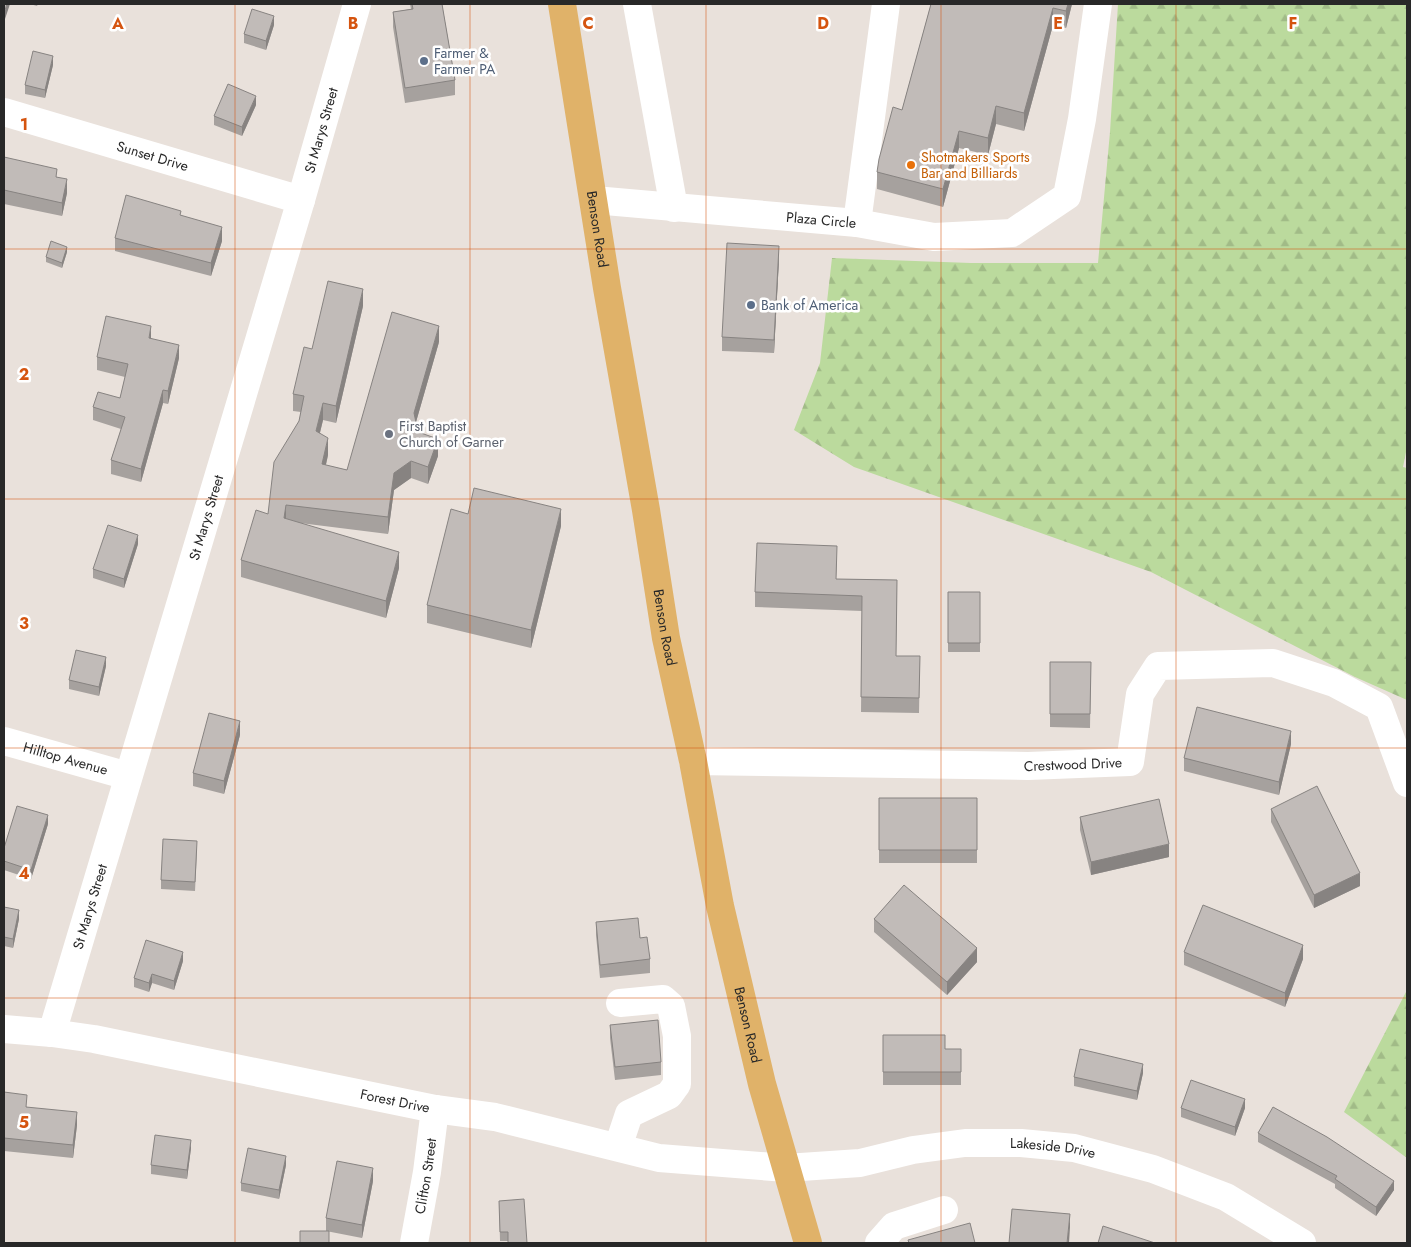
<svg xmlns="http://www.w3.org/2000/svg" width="1411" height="1247" font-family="Jost,sans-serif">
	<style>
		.forest { fill: url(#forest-firs) }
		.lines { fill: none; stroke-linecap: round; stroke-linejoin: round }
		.minor { stroke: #fff; stroke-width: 28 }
		.major { stroke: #e0b269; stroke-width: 28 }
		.wall { fill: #a6a19e }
		.shaded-wall { fill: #878381 }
		.building { fill: #c1bbb8; stroke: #878381 }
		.grid { fill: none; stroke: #d5540f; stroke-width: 1; stroke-opacity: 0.55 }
		.service-dot { fill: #5c6f8a; stroke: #fff; stroke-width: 2 }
		.food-dot { fill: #e8710a; stroke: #fff; stroke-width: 2 }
		.worship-dot { fill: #6b7280; stroke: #fff; stroke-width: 2 }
		.labels { text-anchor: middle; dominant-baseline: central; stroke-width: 5; stroke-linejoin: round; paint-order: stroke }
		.service-label { font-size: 14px; fill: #4e5e75; stroke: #fff; text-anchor: start }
		.street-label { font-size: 14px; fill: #282828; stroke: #fff }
		.food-label { font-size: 14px; fill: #c56008; stroke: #fff; text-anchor: start }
		.worship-label { font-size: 14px; fill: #5b616d; stroke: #fff; text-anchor: start }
		.grid-label { font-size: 16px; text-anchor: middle; font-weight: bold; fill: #d5540f; stroke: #fff; stroke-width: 5; stroke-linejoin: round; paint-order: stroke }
	</style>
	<defs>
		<pattern id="forest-firs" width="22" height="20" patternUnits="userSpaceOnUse" patternTransform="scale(1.25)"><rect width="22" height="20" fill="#bbda9d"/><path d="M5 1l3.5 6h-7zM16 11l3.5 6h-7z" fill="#a1bb87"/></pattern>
	</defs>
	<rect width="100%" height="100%" fill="#e9e1db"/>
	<path class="forest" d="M1118 4H1407V447L1403 467 1407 468V700L1355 677 1151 572 854 467 794 430 820 363 832 258 971 263H1098L1110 132Z
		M1407 990V1158L1344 1112Z"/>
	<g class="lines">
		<g class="minor">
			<path d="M637 4 674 208"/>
			<path id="s1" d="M4 112 301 200"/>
			<path id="s2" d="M594 200 857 223 886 4"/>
			<path d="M857 223 934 237 1012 233 1067 196 1082 119 1098 4"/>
			<path id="s3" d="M4 741 128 776"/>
			<path id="s4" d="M693 761 1028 766 1130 762 1140 694 1158 666 1273 663 1334 683 1379 707 1407 783"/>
			<path id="s5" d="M4 1029 52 1033 94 1039 435 1109 495 1117 659 1158 786 1168 860 1163 913 1150 965 1143H1021L1074 1148 1153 1169 1226 1197 1302 1243"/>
			<path id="s6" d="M52 1033 301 200 357 4"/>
			<path d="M618 1147 629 1114 669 1095 677 1084V1036L671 1006 663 999 620 1003"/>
			<path id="s7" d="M414 1243 427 1172 435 1109"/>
			<path d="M879 1243 894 1226 944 1210"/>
		</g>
		<path class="major" id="s8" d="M562 4 607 288 646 510 666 638 693 761 720 906 762 1084 808 1243"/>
	</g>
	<path class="wall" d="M30 4H38L37 6Z
		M410 4H442L455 80V95L405 103 393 27V12L411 9Z
		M931 4H1072L1066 28 1053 25 1024 131 996 124 988 155 959 148 943 207 877 189V172L902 110Z
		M274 25 266 50 244 43V34Z
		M53 65 45 98 25 94V85Z
		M256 105 242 136 214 125V116Z
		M4 157 57 177 67 193 62 216 4 204Z
		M181 216 222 241 211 276 115 251V238Z
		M67 252 62 268 46 262V257Z
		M779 259 774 353 722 351V337Z
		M363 306 336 423 323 420 320 433 328 455 326 465 347 470 439 342 416 422 418 432 438 456 428 484 411 478 394 490 388 534 300 523 399 568 386 618 241 577V560L268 514 299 421 301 412 293 411V394L312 349Z
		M151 338 179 358 168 404 163 403 141 482 111 474V460L121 429 93 420V407L120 398 125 377 97 370V357Z
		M468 514 561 526 531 648 427 623V605Z
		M138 544 124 588 93 578V569Z
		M837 561 836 579 897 580 896 656H920L919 713 861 712 862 611 755 607V592Z
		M948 592H980V652H948Z
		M1050 662H1091L1090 728 1050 727Z
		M106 666 99 696 69 689V680Z
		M240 735 224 794 193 786V773Z
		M1291 744 1279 795 1184 771V758Z
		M879 798H977V863H879Z
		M1271 809 1360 886 1314 908 1271 822Z
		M1080 817 1169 857 1091 875 1080 830Z
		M48 824 31 879 4 870V848Z
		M197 850 195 891 161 889V880Z
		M4 907 19 919 13 948 4 946Z
		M874 919 977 962 947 995 874 932Z
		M596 922 640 938 650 959V973L600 978 596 935Z
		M1184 952 1303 959 1285 1007 1184 965Z
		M183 961 174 990 152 983 149 992 134 987V978Z
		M610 1025 661 1062V1075L615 1080 610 1038Z
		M883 1035 945 1049H961V1085H883Z
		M1143 1073 1137 1100 1074 1086V1077Z
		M4 1092 27 1107 77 1125 73 1158 4 1151Z
		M1181 1108H1245L1235 1136 1181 1117Z
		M1258 1133 1394 1190 1376 1216 1335 1188V1184L1258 1142Z
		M191 1148 187 1179 151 1174V1165Z
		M286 1165 279 1199 241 1191V1183Z
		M373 1181 362 1238 326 1231V1218Z
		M499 1201 527 1243H508V1241H500Z"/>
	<path class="shaded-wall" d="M7 4H10L4 22V13Z
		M1068 4H1072L1066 28V11Z
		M1053 8V25L1024 131V113Z
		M274 16V25L266 50V41Z
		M53 56V65L45 98V90Z
		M256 96V105L242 136V127Z
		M996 106V124L988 155V138Z
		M959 131V148L943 207V189Z
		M67 179V193L62 216V203Z
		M222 227V241L211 276V263Z
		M779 246V259L774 353V340Z
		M67 247V252L62 268V263Z
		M363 289V306L336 423V406Z
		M151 326V340L149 338Z
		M439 326V342L414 429V413Z
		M179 345V358L168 404V391Z
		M163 390V403L141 482V469Z
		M323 403V420L316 448V431Z
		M328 438V455L322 481V464Z
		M438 439V456L428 484V467Z
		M411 461V478L394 490 388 534V517L394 473Z
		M286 505V521L284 518Z
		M561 509V526L531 648V630Z
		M138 535V544L124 588V579Z
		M399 552V568L386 618V601Z
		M106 657V666L99 696V687Z
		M240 721V735L224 794V781Z
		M1291 731V744L1279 795V782Z
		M48 815V824L31 879V870Z
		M1169 844V857L1091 875V862Z
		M1360 873V886L1314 908V895Z
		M19 910V919L13 948V939Z
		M1303 945V959L1285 1007V993Z
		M977 948V962L947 995V982Z
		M183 952V961L174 990V981Z
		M152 974V983L149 992V983Z
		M1143 1064V1073L1137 1100V1091Z
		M1245 1099V1108L1235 1136V1127Z
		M77 1112V1125L73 1158V1145Z
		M191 1140V1148L187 1179V1170Z
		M286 1156V1165L279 1199V1190Z
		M373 1168V1181L362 1238V1225Z
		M1394 1181V1190L1376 1216V1207Z
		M1070 1214V1227L1069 1243H1067Z"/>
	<path class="building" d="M4 4H7L4 13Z
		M412 4H442L455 80 405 88 393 12 413 9Z
		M931 4H1068L1066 11 1053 8 1024 113 996 106 988 138 959 131 943 189 877 172 879 159 893 107 902 110Z
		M252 9 274 16 266 41 244 34Z
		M33 51 53 56 45 90 25 85Z
		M228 84 256 96 242 127 214 116Z
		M4 157 57 169 56 177 67 179 62 203 4 190Z
		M126 195 181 211 180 215 222 227 211 263 115 238Z
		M51 241 67 247 62 263 46 257Z
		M727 243 779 246 774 340 722 337Z
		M328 281 363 289 336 406 323 403 316 431 328 438 322 464 347 470 392 312 439 326 414 413 418 432 438 439 428 467 411 461 394 473 388 517 286 505 284 518 399 552 386 601 241 560 256 510 268 514 274 462 299 421 304 396 293 394 304 347 312 349Z
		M106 316 151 326 149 338 179 345 168 391 163 390 141 469 111 460 125 417 93 407 98 392 120 398 128 364 97 357Z
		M474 488 561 509 531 630 427 605 451 509 468 514Z
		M108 525 138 535 124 579 93 569Z
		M757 543 837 546 836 579 897 580 896 656H920L919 698 861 697 862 596 755 592Z
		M948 592H980V643H948Z
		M76 650 106 657 99 687 69 680Z
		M1050 662H1091L1090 714H1050Z
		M1197 707 1291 731 1279 782 1184 758Z
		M209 713 240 721 224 781 193 773Z
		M1317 786 1360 873 1314 895 1271 809Z
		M879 798H977V850H879Z
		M1159 799 1169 844 1091 862 1080 817Z
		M17 806 48 815 31 870 4 861V848Z
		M163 839 197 841 195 882 161 880Z
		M904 885 977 948 947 982 874 919Z
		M1203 905 1303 945 1285 993 1184 952Z
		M4 907 19 910 13 939 4 937Z
		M638 918 640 938 647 937 650 959 600 965 596 922Z
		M146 940 183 952 174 981 152 974 149 983 134 978Z
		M658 1020 661 1062 615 1067 610 1025Z
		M883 1035H945V1049H961V1072H883Z
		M1080 1049 1143 1064 1137 1091 1074 1077Z
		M1191 1080 1245 1099 1235 1127 1181 1108Z
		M4 1092 27 1095 26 1107 77 1112 73 1145 4 1138Z
		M1273 1107 1327 1137 1394 1181 1376 1207 1335 1179 1337 1176 1258 1133Z
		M155 1135 191 1140 187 1170 151 1165Z
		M248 1148 286 1156 279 1190 241 1183Z
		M337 1161 373 1168 362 1225 326 1218Z
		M524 1199 527 1243H508V1232H500L499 1201Z
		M1012 1209 1070 1214 1067 1243H1009Z
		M970 1223 975 1243H909L908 1240Z
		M1103 1226 1155 1243H1098Z
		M300 1231H329V1243H300Z"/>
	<path class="grid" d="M235 4V1243M470 4V1243M706 4V1243M941 4V1243M1176 4V1243M4 249H1407M4 499H1407M4 748H1407M4 998H1407"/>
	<g class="service-dot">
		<circle cx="424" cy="61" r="5"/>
		<circle cx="751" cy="305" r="5"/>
	</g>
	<circle class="food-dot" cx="911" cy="165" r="5"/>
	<circle class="worship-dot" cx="389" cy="434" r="5"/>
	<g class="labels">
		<g class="service-label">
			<text x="434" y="53">Farmer &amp;<tspan x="434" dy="16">Farmer PA</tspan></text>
			<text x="761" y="305">Bank of America</text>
		</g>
		<g class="street-label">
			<text stroke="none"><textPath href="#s6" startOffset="942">St Marys Street</textPath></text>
			<text stroke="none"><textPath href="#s1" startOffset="155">Sunset Drive</textPath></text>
			<text stroke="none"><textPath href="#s2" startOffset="228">Plaza Circle</textPath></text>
			<text stroke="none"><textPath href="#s8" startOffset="228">Benson Road</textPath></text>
			<text stroke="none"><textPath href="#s6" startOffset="538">St Marys Street</textPath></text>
			<text stroke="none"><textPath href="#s8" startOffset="632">Benson Road</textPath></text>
			<text stroke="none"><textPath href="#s3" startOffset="64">Hilltop Avenue</textPath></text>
			<text stroke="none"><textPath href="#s4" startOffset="380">Crestwood Drive</textPath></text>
			<text stroke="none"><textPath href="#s6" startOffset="132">St Marys Street</textPath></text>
			<text stroke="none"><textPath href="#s8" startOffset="1038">Benson Road</textPath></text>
			<text stroke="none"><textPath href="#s5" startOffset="398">Forest Drive</textPath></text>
			<text stroke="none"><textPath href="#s5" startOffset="1065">Lakeside Drive</textPath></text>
			<text stroke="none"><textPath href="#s7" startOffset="68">Clifton Street</textPath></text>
		</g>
		<g class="food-label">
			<text x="921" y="157">Shotmakers Sports<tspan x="921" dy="16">Bar and Billiards</tspan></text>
		</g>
		<g class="worship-label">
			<text x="399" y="426">First Baptist<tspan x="399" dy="16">Church of Garner</tspan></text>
		</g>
	</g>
	<g class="grid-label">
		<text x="118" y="29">A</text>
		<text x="353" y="29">B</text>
		<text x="588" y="29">C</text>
		<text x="823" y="29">D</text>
		<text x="1058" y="29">E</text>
		<text x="1293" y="29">F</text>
		<text x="24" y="130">1</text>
		<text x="24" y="380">2</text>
		<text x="24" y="629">3</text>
		<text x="24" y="879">4</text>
		<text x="24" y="1128">5</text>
	</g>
	<rect width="1411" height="1247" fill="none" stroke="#282828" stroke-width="10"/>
</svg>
